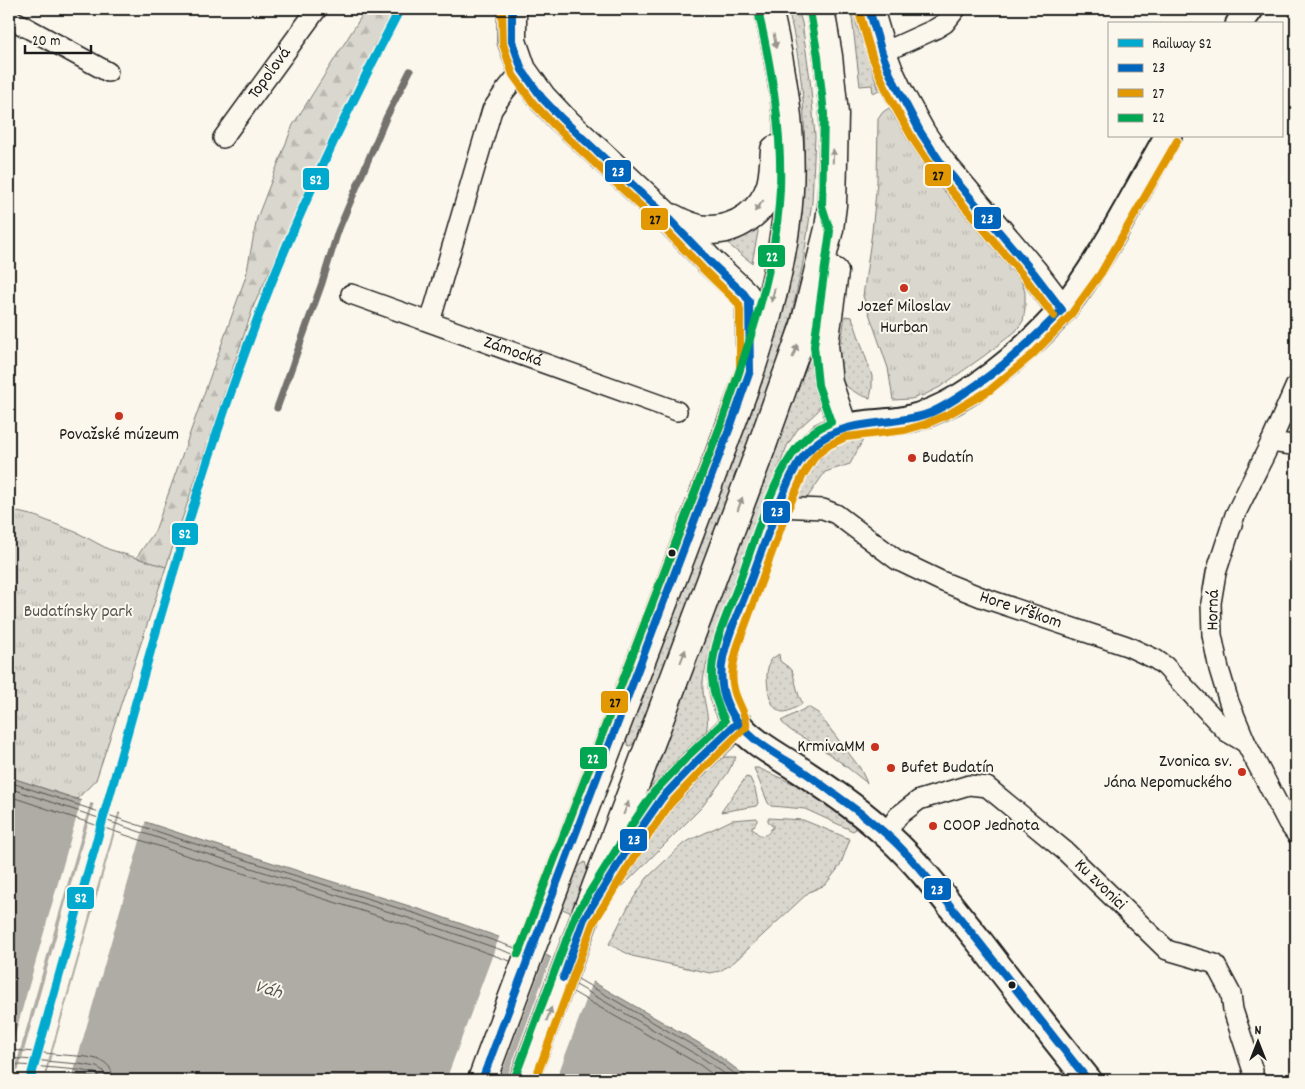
<svg xmlns="http://www.w3.org/2000/svg" width="1305" height="1089" font-family="Dekko,sans-serif">
	<style>
		.grass { fill: url(#grass-dots); stroke: #7b7a75 }
		.forest { fill: url(#forest-firs); stroke: #7b7a75 }
		.park { fill: url(#park-tufts); stroke: #7b7a75 }
		.water { fill: #afaca5; stroke: #74726e }
		.pier { fill: #fbf7ec }
		.lines { fill: none; stroke-linecap: round; stroke-linejoin: round }
		.shore { stroke: #575653; stroke-width: 1 }
		.stream { stroke: #74726e; stroke-width: 7 }
		.street-casing { stroke: #1c1c1c; stroke-width: 22 }
		.secondary-casing { stroke: #1c1c1c; stroke-width: 30 }
		.primary-casing { stroke: #1c1c1c; stroke-width: 31 }
		.street { stroke: #fbf7ec; stroke-width: 19 }
		.secondary { stroke: #fbf7ec; stroke-width: 26 }
		.primary { stroke: #fbf7ec; stroke-width: 28 }
		.bus-1-casing { stroke: #fbf7ec; stroke-width: 11 }
		.bus-2-casing { stroke: #fbf7ec; stroke-width: 11 }
		.bus-3-casing { stroke: #fbf7ec; stroke-width: 11 }
		.bus-1 { stroke: #0065bd; stroke-width: 8 }
		.bus-2 { stroke: #e19803; stroke-width: 8 }
		.bus-3 { stroke: #00a651; stroke-width: 8 }
		.rail-1-casing { stroke: #fbf7ec; stroke-width: 12 }
		.rail-1 { stroke: #00a9ce; stroke-width: 9 }
		.oneway { fill: #97948e }
		.poi-dot { fill: #c8321e; stroke: #fbf7ec; stroke-width: 2 }
		.bus-dot { fill: #1c1c1c; stroke: #fbf7ec; stroke-width: 2 }
		.labels { text-anchor: middle; dominant-baseline: central; stroke-width: 4; stroke-linejoin: round; paint-order: stroke }
		.street-label { font-size: 18px; fill: #1c1c1c; stroke: #fbf7ec }
		.poi-label { font-size: 18px; fill: #1c1c1c; stroke: #fbf7ec; text-anchor: start }
		.park-label { font-size: 18px; fill: #555451; stroke: #fbf7ec }
		.water-label { font-size: 19px; font-style: italic; fill: #575653; stroke: #fbf7ec }
		.line-badge { stroke: #fbf7ec; stroke-width: 2 }
		.badge-label { font-size: 14px; text-anchor: middle; font-weight: bold; fill: #fff }
		.pale-badge-label { font-size: 14px; text-anchor: middle; font-weight: bold; fill: #111 }
	</style>
	<defs>
		<pattern id="grass-dots" width="8" height="8" patternUnits="userSpaceOnUse" patternTransform="scale(1.25)"><rect width="8" height="8" fill="#dad7ce"/><path d="M2 2h.1M6 6h.1" fill="none" stroke="#bab8b0" stroke-width="1.8" stroke-linecap="round"/></pattern>
		<pattern id="forest-firs" width="22" height="20" patternUnits="userSpaceOnUse" patternTransform="scale(1.25)"><rect width="22" height="20" fill="#dad7ce"/><path d="M5 1l3.5 6h-7zM16 11l3.5 6h-7z" fill="#bab8b0"/></pattern>
		<pattern id="park-tufts" width="24" height="20" patternUnits="userSpaceOnUse" patternTransform="scale(1.25)"><rect width="24" height="20" fill="#dad7ce"/><path d="M3 7l-1-3M5 7V3M7 7l1-3M15 17l-1-3M17 17v-4M19 17l1-3" fill="none" stroke="#bab8b0"/></pattern>
	</defs>
	<rect width="100%" height="100%" fill="#fbf7ec"/>
	<filter id="ink" filterUnits="userSpaceOnUse"><feTurbulence type="fractalNoise" baseFrequency=".02" numOctaves="2"/><feDisplacementMap in="SourceGraphic" scale="10" xChannelSelector="R" yChannelSelector="G"/><feConvolveMatrix kernelMatrix="1 2 1 2 8 2 1 2 1" color-interpolation-filters="sRGB"/></filter>
	<g filter="url(#ink)">
		<path class="grass" d="M788 9H798L802 23 810 79 815 136 812 202 803 263 790 321 767 392 637 740 632 745 629 746 627 743 626 737C657 655 688 573 719 490 735 448 751 405 766 361 771 347 777 333 781 318 808 218 814 110 788 9Z
			M851 9H854L857 26 879 90 873 93 872 85 860 86Z
			M757 227 758 232 752 263 729 245V239Z
			M845 316 852 317 872 376V388L870 398C858 395 843 387 838 375 835 366 834 352 833 342L841 343Z
			M811 344 820 404 818 411 797 430 787 446 766 500 708 659C705 670 702 680 703 691 705 710 712 721 703 739L648 797 645 795Z
			M862 436 864 438 850 464 825 472 805 501 794 500C797 488 801 482 808 472 824 448 834 442 862 436Z
			M779 654 780 661 792 670 799 696 802 702 801 705C796 707 789 712 783 712 769 711 767 685 767 675 767 670 769 665 770 660Z
			M808 707 818 713 860 768 867 783C850 770 834 756 816 745 804 737 790 733 781 721Z
			M725 757H736L727 774 702 807 613 896 642 843 661 813 714 760Z
			M754 768H758L801 787 845 814 850 820 856 829 853 831 805 809 771 806 768 803Z
			M746 777 750 778 755 789 758 803 756 806 721 812Z
			M757 818V821L754 826H752V829H754C758 838 768 837 771 829L773 828V825H771L768 821V818L803 820 850 839 840 866 825 885 809 892 734 962 720 971 710 973 632 956 609 944 629 905 647 878 684 843 732 820Z
			M585 862 588 872 572 913 560 908 576 868Z"/>
		<path class="forest" d="M366 9H398L296 214 254 305 166 567 136 558 155 531 246 276 257 218 293 125Z"/>
		<path class="park" d="M889 108 908 139 939 185 1020 278 1025 292V309L1023 321 1016 331 984 356 940 387 924 395 911 399 893 400 888 368 863 296 872 232 877 182 878 119 883 112Z
			M9 510 35 516 78 533 108 549 166 567 96 780 77 799 9 777Z"/>
		<path class="water" d="M9 777 188 836 425 911 541 952 711 1050 751 1080H109L77 1075 9 1069Z"/>
		<path class="pier" d="M82 798 91 801 14 1072 9 1071V1056Z
			M94 802 119 810 44 1075 18 1072Z
			M121 811 146 820 72 1077 46 1075Z
			M500 935 542 949 547 952 499 1080H446Z
			M552 955 594 979 556 1080H506Z"/>
		<g class="lines">
			<path class="shore" d="M9 782 186 841 423 916 515 948
				M9 788 185 847 421 922 513 954
				M9 796 182 854 419 929 510 961
				M578 979 708 1054 743 1080
				M576 985 704 1059 733 1080
				M573 992 700 1065 720 1080
				M9 1050C27 1051 45 1053 63 1055 75 1056 91 1056 102 1061 110 1065 113 1072 113 1080
				M9 1058 79 1064 97 1067 103 1071 106 1080
				M9 1064 78 1070 95 1073 99 1076V1080"/>
			<path class="stream" d="M277 408 322 283 338 231 386 118 410 71"/>
			<defs>
				<g id="street">
					<path d="M9 18 108 72"/>
					<path d="M882 53 935 29 945 23 956 9"/>
					<path id="s1" d="M223 138 317 9"/>
					<path id="s2" d="M351 294 677 411"/>
					<path d="M430 322 492 110 505 91 522 70"/>
					<path d="M1296 385 1271 442 1235 515 1216 573 1211 603 1212 635 1219 669 1229 702 1246 743 1288 823 1296 834"/>
					<path d="M1271 442 1292 445 1296 442"/>
					<path id="s3" d="M778 507 823 509 836 514 897 560 941 581 981 597 1127 646 1155 659 1165 666 1227 732 1246 743"/>
					<path id="s4" d="M886 834 898 816 919 800 969 785 987 787 1065 851 1167 950 1215 964 1231 994 1233 1010 1253 1071 1252 1080"/>
				</g>
				<path id="secondary" d="M1239 24 1250 9
					M1088 1080C1051 1034 1015 988 979 941 950 906 923 868 889 837 864 814 835 793 806 774 786 760 752 743 738 724 727 709 720 687 722 668 724 643 737 618 746 594 760 554 774 510 793 472 800 459 810 446 822 437 847 421 876 425 904 420 948 412 994 376 1026 347 1039 335 1052 322 1063 309 1081 287 1096 263 1110 239 1130 205 1149 170 1168 136"/>
				<path id="primary" d="M512 9V41L522 70 542 98 561 118 665 215 709 261 744 294 749 301 750 309V344
					M869 9 882 53 890 74 899 93 921 133 941 163 1033 272 1062 310
					M672 218C683 224 696 230 709 230 737 230 763 212 771 185 774 174 774 161 775 150
					M834 272 824 345 828 383 843 427
					M615 869 639 831 662 798 698 760 737 723
					M482 1080C544 912 609 745 673 577 689 535 705 493 721 450 750 376 776 301 786 222 796 151 784 78 768 9
					M524 1080 761 448 805 325 829 229 832 205 834 114 828 56 820 9"/>
			</defs>
			<use href="#street" class="street-casing"/>
			<use href="#secondary" class="secondary-casing"/>
			<use href="#primary" class="primary-casing"/>
			<use href="#street" class="street"/>
			<use href="#secondary" class="secondary"/>
			<use href="#primary" class="primary"/>
			<defs>
				<path id="bus-1" d="M869 9 882 53 890 74 921 133 941 163 1033 272 1062 310C1032 340 1002 369 966 392 954 400 941 409 927 414 889 427 845 417 813 446 794 463 785 489 776 513 766 537 758 561 749 585 740 609 728 633 723 658 720 674 721 691 728 706 742 736 771 751 797 767 809 775 821 784 833 793 855 809 878 825 897 844 926 873 950 906 975 937 1013 985 1050 1033 1088 1080
					M563 978 584 919 639 831 662 798 698 760 737 723
					M482 1080 732 422 750 371 749 301 744 294 709 261 665 215 561 118 542 98 522 70 512 41V9"/>
				<path id="bus-2" d="M502 9 503 44 513 75 534 104 554 125 658 222 702 268 736 301 739 305 740 310V369L723 419 518 954
					M859 12 872 56 881 78 890 98 913 139 933 169 1025 278 1054 316
					M535 1080 593 923 647 837 670 804 705 767 746 727C748 716 736 701 734 689 730 674 734 660 738 645L787 511 803 475 816 455 829 445 846 437 905 430 926 424 949 414 990 390 1032 355 1069 317 1101 273 1177 141"/>
				<path id="bus-3" d="M518 954 723 419C749 344 777 267 780 188 782 128 772 69 758 11
					M515 1077 576 914 631 826 654 792 691 753 725 721C717 705 711 688 712 670 714 639 729 611 739 583 754 542 769 489 793 453 803 438 815 429 831 422L818 385 814 346 830 231 822 206 824 114 818 57 810 11"/>
			</defs>
			<use href="#bus-1" class="bus-1-casing"/>
			<use href="#bus-2" class="bus-2-casing"/>
			<use href="#bus-3" class="bus-3-casing"/>
			<use href="#bus-1" class="bus-1"/>
			<use href="#bus-2" class="bus-2"/>
			<use href="#bus-3" class="bus-3"/>
			<defs>
				<path id="rail-1" d="M30 1080C62 965 94 849 127 734 166 595 206 455 257 320 297 213 347 110 400 9"/>
			</defs>
			<use href="#rail-1" class="rail-1-casing"/>
			<use href="#rail-1" class="rail-1"/>
		</g>
		<defs><path id="oneway-solid" d="M-6-.8H1V-3.2L6.5 0L1 3.2V.8H-6Z" transform="scale(1.25)"/></defs>
		<g class="oneway">
			<use href="#oneway-solid" transform="translate(775 41) rotate(80)"/>
			<use href="#oneway-solid" transform="translate(833 156) rotate(-88)"/>
			<use href="#oneway-solid" transform="translate(759 206) rotate(128)"/>
			<use href="#oneway-solid" transform="translate(773 295) rotate(104)"/>
			<use href="#oneway-solid" transform="translate(795 351) rotate(-70)"/>
			<use href="#oneway-solid" transform="translate(740 504) rotate(-70)"/>
			<use href="#oneway-solid" transform="translate(683 656) rotate(-69)"/>
			<use href="#oneway-solid" transform="translate(626 808) rotate(-69)"/>
			<use href="#oneway-solid" transform="translate(549 1014) rotate(-70)"/>
		</g>
	</g>
	<g class="poi-dot">
		<circle cx="904" cy="288" r="5"/>
		<circle cx="119" cy="416" r="5"/>
		<circle cx="912" cy="458" r="5"/>
		<circle cx="875" cy="747" r="5"/>
		<circle cx="891" cy="768" r="5"/>
		<circle cx="1242" cy="772" r="5"/>
		<circle cx="933" cy="826" r="5"/>
	</g>
	<g class="bus-dot">
		<circle cx="672" cy="553" r="4.5"/>
		<circle cx="1012" cy="985" r="4.5"/>
	</g>
	<g class="labels">
		<g class="street-label">
			<text stroke="none"><textPath href="#s1" startOffset="80">Topoľová</textPath></text>
			<text stroke="none"><textPath href="#s2" startOffset="172">Zámocká</textPath></text>
			<text stroke="none"><textPath href="#s3" startOffset="269">Hore vŕškom</textPath></text>
			<text transform="translate(1214 610) rotate(-89)">Horná</text>
			<text stroke="none"><textPath href="#s4" startOffset="268">Ku zvonici</textPath></text>
		</g>
		<g class="poi-label">
			<text x="904" y="307" text-anchor="middle">Jozef Miloslav<tspan x="904" dy="21">Hurban</tspan></text>
			<text x="119" y="435" text-anchor="middle">Považské múzeum</text>
			<text x="922" y="458">Budatín</text>
			<text x="865" y="747" text-anchor="end">KrmivaMM</text>
			<text x="1232" y="762" text-anchor="end">Zvonica sv.<tspan x="1232" dy="21">Jána Nepomuckého</tspan></text>
			<text x="901" y="768">Bufet Budatín</text>
			<text x="943" y="826">COOP Jednota</text>
		</g>
		<g class="park-label">
			<text x="78" y="612">Budatínsky park</text>
		</g>
		<g class="water-label">
			<text transform="translate(268 991) rotate(16)">Váh</text>
		</g>
	</g>
	<g class="line-badge">
		<rect x="604" y="159" width="28" height="24" rx="5" fill="#0065bd"/>
		<rect x="924" y="163" width="28" height="24" rx="5" fill="#e19803"/>
		<rect x="302" y="167" width="28" height="24" rx="5" fill="#00a9ce"/>
		<rect x="973" y="206" width="29" height="24" rx="5" fill="#0065bd"/>
		<rect x="640" y="207" width="29" height="24" rx="5" fill="#e19803"/>
		<rect x="757" y="244" width="29" height="24" rx="5" fill="#00a651"/>
		<rect x="762" y="500" width="29" height="24" rx="5" fill="#0065bd"/>
		<rect x="171" y="522" width="28" height="24" rx="5" fill="#00a9ce"/>
		<rect x="600" y="690" width="29" height="24" rx="5" fill="#e19803"/>
		<rect x="579" y="746" width="29" height="24" rx="5" fill="#00a651"/>
		<rect x="619" y="828" width="29" height="24" rx="5" fill="#0065bd"/>
		<rect x="923" y="877" width="29" height="24" rx="5" fill="#0065bd"/>
		<rect x="66" y="886" width="29" height="24" rx="5" fill="#00a9ce"/>
	</g>
	<g class="badge-label">
		<text x="618" y="176">23</text>
		<text x="316" y="184">S2</text>
		<text x="987" y="223">23</text>
		<text x="772" y="261">22</text>
		<text x="777" y="516">23</text>
		<text x="185" y="538">S2</text>
		<text x="593" y="763">22</text>
		<text x="634" y="844">23</text>
		<text x="937" y="894">23</text>
		<text x="81" y="902">S2</text>
	</g>
	<g class="pale-badge-label">
		<text x="938" y="180">27</text>
		<text x="655" y="224">27</text>
		<text x="615" y="707">27</text>
	</g>
	<rect width="1305" height="1089" fill="none" stroke="#fbf7ec" stroke-width="30"/>
	<rect x="15" y="15" width="1275" height="1059" fill="none" stroke="#1c1c1c" stroke-width="2" filter="url(#ink)"/>
	<rect x="1108" y="22" width="175" height="115" fill="#fbf7ec" stroke="#a29f99"/>
	<rect x="1118" y="39" width="25" height="8" fill="#00a9ce" stroke="#a29f99"/>
	<text x="1152" y="48" font-size="15" fill="#1c1c1c">Railway S2</text>
	<rect x="1118" y="64" width="25" height="8" fill="#0065bd" stroke="#a29f99"/>
	<text x="1152" y="72" font-size="15" fill="#1c1c1c">23</text>
	<rect x="1118" y="89" width="25" height="8" fill="#e19803" stroke="#a29f99"/>
	<text x="1152" y="98" font-size="15" fill="#1c1c1c">27</text>
	<rect x="1118" y="114" width="25" height="8" fill="#00a651" stroke="#a29f99"/>
	<text x="1152" y="122" font-size="15" fill="#1c1c1c">22</text>
	<g transform="translate(1258 1042)" stroke="#fbf7ec" stroke-width="4" paint-order="stroke">
	<path d="M0-4L9 19L0 12L-9 19Z" fill="#1c1c1c"/>
	<text y="-8" font-size="14" font-weight="bold" text-anchor="middle" fill="#1c1c1c">N</text>
	</g>
	<path d="M25 45v8h66v-8" fill="none" stroke="#1c1c1c" stroke-width="2.5"/>
	<text x="32" y="45" font-size="15" fill="#1c1c1c" stroke="#fbf7ec" stroke-width="4" paint-order="stroke">20 m</text>
</svg>
